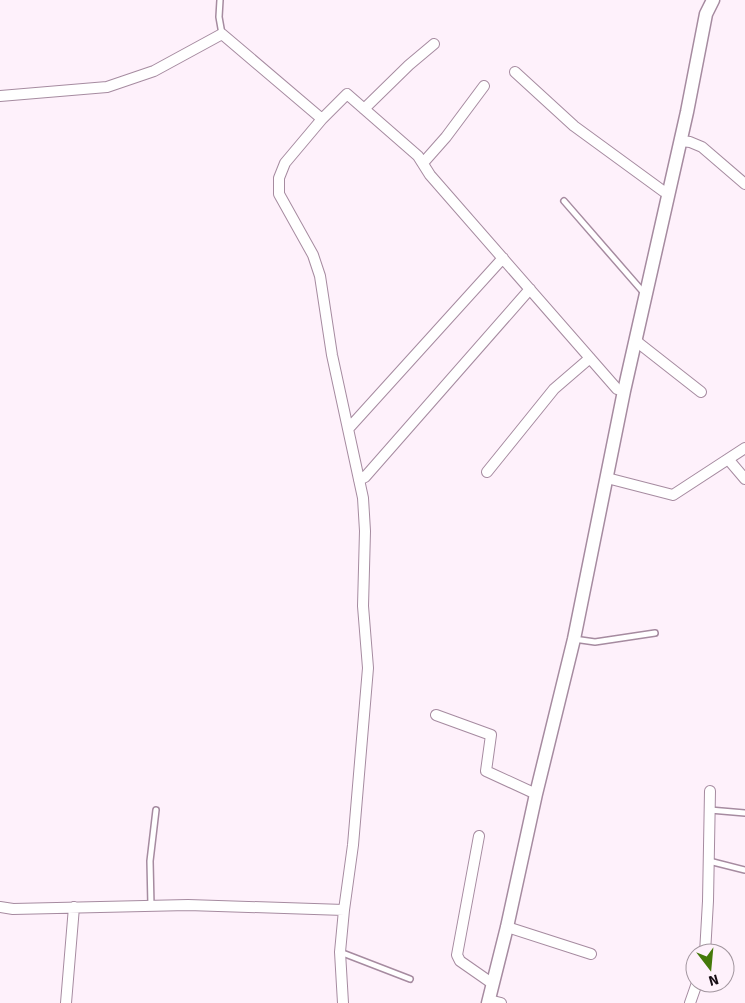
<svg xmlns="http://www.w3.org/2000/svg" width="745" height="1003" font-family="Signika,sans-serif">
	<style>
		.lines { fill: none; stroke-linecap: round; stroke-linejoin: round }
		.service-casing { stroke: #a68ba0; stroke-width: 8 }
		.minor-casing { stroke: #a68ba0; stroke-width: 12 }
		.tertiary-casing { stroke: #a68ba0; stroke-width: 15 }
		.service { stroke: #fff; stroke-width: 5 }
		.minor { stroke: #fff; stroke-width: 10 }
		.tertiary { stroke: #fff; stroke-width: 12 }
	</style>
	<rect width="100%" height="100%" fill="#fef1fb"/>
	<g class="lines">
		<defs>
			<path id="service" d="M220 0 219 17 222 34
				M564 201 644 293
				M574 639 595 642 655 633
				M710 810 745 813
				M709 861 745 870
				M151 906 150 861 156 810
				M340 952 410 979"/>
			<path id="minor" d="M515 72 574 126 663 191 669 193
				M0 96 107 87 154 71 222 34 322 119 285 163 279 178V194L313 255 320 276 332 355 363 498 365 531 363 606 368 668 353 845 344 910 340 952 343 1003
				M364 109 409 65 434 44
				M322 119 347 94 418 156 430 175 617 389 624 391
				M681 141 690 142 702 147 745 184
				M423 163 446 137 484 86
				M636 341 701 392
				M349 428 503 258
				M728 459 745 479
				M487 472 554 389 590 358
				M607 478 673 495 745 448
				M359 480 365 477 530 289
				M436 715 491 735 486 771 536 794
				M479 836 457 955 460 961 493 984
				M0 907 13 909 188 905 344 910
				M507 927 591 954
				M705 953 708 901 710 791
				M489 1000 501 1003
				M66 1003 74 907
				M690 1003 697 983"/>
			<path id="tertiary" d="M488 1003 507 927 536 794 574 639 624 391 687 112 706 14 713 0"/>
		</defs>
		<use href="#service" class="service-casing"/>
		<use href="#minor" class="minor-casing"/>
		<use href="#tertiary" class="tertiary-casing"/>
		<use href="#service" class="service"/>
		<use href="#minor" class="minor"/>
		<use href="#tertiary" class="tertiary"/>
	</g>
	<g transform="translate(710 968) rotate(164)"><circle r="24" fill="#fef1fb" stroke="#a2969f"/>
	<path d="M0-4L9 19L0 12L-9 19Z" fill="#44790a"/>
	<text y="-8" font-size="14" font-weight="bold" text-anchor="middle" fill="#170d15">N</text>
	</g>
</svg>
